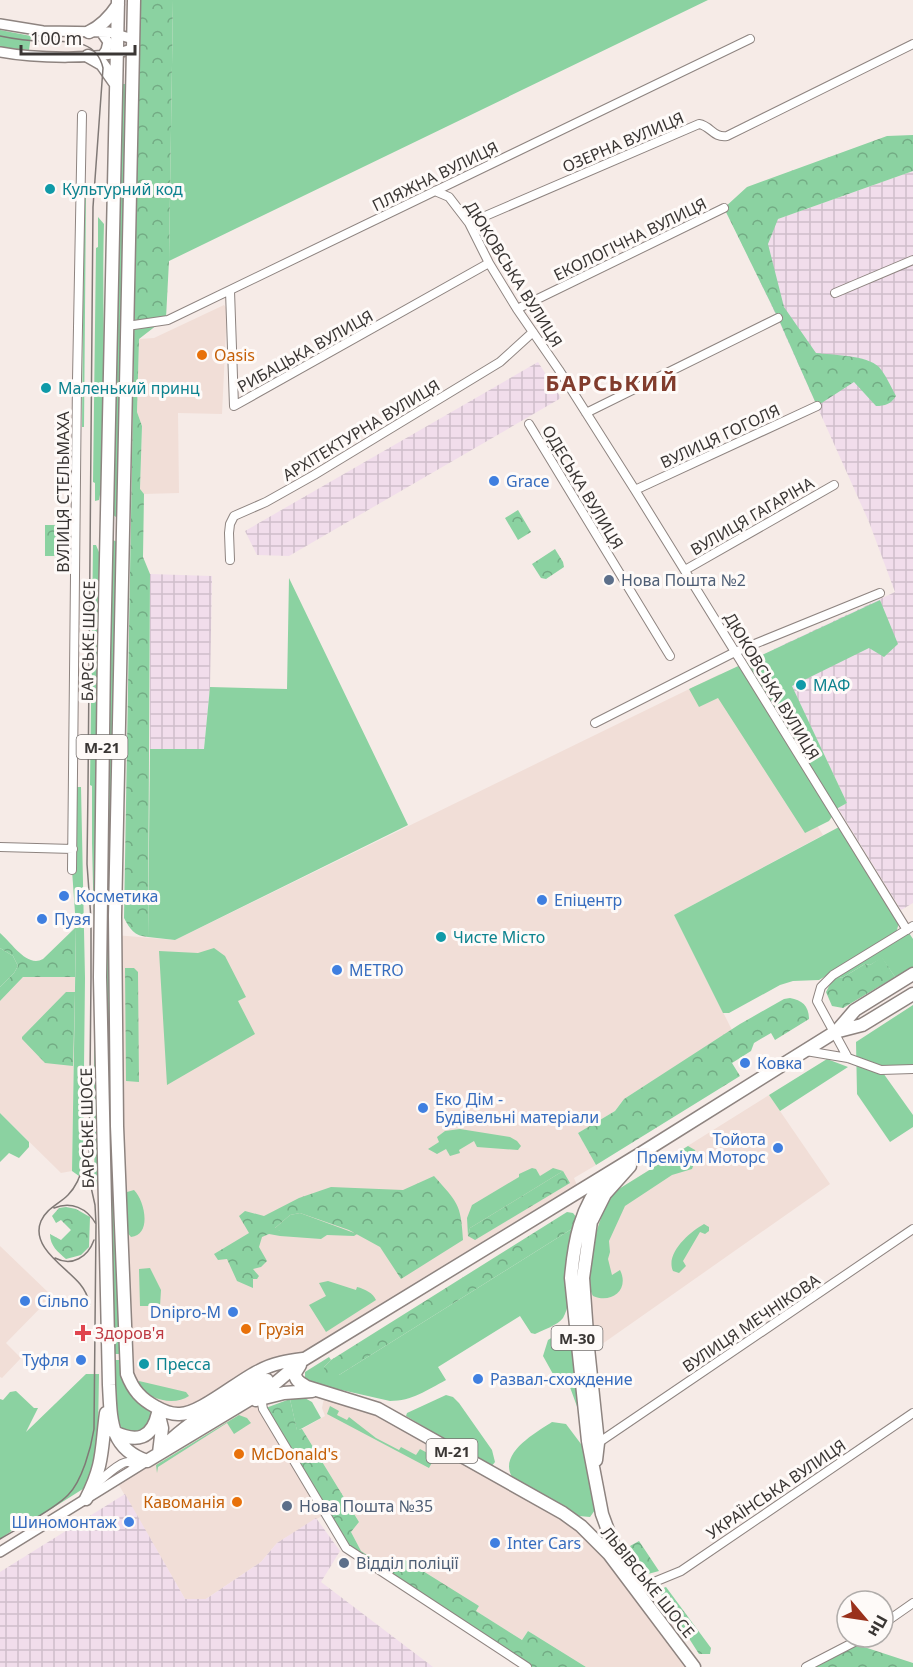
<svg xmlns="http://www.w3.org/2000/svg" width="913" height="1667" font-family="'Noto Sans',sans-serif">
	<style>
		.built { fill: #f1ded7 }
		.industrial { fill: url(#industrial-grid) }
		.green { fill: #8bd2a1 }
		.forest { fill: url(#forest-crowns) }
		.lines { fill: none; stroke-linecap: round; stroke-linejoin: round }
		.minor-casing { stroke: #8e8480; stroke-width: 10 }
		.major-casing { stroke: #8e8480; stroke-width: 12 }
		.highway-casing { stroke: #8e8480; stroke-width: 15 }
		.minor { stroke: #fff; stroke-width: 8 }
		.major { stroke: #fff; stroke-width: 9 }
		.highway { stroke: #fff; stroke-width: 12 }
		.tram { stroke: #807976; stroke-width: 1.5 }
		.culture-dot { fill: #0f9aa8; stroke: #fefaf8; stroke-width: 2 }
		.food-dot { fill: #e8710a; stroke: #fefaf8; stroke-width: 2 }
		.shop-dot { fill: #3f7fe0; stroke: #fefaf8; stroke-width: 2 }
		.service-dot { fill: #5c6f8a; stroke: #fefaf8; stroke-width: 2 }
		.health-dot { fill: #e0444e; stroke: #fefaf8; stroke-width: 2 }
		.labels { text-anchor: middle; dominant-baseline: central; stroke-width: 6; stroke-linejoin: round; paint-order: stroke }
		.shield { fill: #fefaf8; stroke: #75716f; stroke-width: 1.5 }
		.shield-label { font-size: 15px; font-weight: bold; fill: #3a3634 }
		.street-label { font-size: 16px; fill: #3a3634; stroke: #fefaf8 }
		.culture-label { font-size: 16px; fill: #0d838f; stroke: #fefaf8; text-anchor: start }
		.food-label { font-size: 16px; fill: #c56008; stroke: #fefaf8; text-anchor: start }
		.shop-label { font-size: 16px; fill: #366cbe; stroke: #fefaf8; text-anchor: start }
		.service-label { font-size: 16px; fill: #4e5e75; stroke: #fefaf8; text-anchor: start }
		.health-label { font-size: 16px; fill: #be3a42; stroke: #fefaf8; text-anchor: start }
		.district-label { font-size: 22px; font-weight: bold; letter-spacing: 1.5px; fill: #813c2d; stroke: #fefaf8 }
	</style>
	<defs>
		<pattern id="industrial-grid" width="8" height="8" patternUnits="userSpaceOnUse" patternTransform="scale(1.5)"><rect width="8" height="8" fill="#f1ddeb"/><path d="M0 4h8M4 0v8" fill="none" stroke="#cfbeca"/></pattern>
		<pattern id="forest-crowns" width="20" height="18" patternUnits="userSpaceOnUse" patternTransform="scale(1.5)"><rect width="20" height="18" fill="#8bd2a1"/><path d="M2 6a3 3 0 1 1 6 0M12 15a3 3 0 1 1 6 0" fill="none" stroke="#73ab84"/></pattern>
	</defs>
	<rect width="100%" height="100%" fill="#f6ebe7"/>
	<path class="built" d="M224 305 227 309 222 414 178 413 179 493 144 494 140 490 142 426 137 412 139 339 154 338Z
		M720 674 823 835 674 915 732 1030 624 1099 615 1111 578 1133 596 1165 574 1178 579 1190 304 1359 284 1361 178 1414 130 1384 115 935 175 940Z
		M23 977H75L72 1171 61 1173 0 1113V1001Z
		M769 1095 830 1184 595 1349 589 1284 592 1251 598 1225 614 1192Z
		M0 1246 52 1296 6 1343 21 1358 2 1378 0 1377Z
		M325 1393 362 1403 581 1526 694 1667H586L528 1631 522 1640 476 1611 479 1606 388 1570 361 1551 351 1532 359 1522 302 1429 325 1416 322 1408Z
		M261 1398 325 1514 277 1543 261 1562 206 1599H185L116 1480Z"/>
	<path class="industrial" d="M913 171V903L901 910 838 808 847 803 774 649 895 592 869 522 778 319 739 238 778 219Z
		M538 362 561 398 289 556 257 555 245 531Z
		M150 574 212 576 210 687 204 749H150Z
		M125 1494 185 1599H206L261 1562 277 1543 316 1518 340 1551 321 1582 433 1667H0V1572Z"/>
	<path class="green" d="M173 0H708L169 261Z
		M0 30 31 36 29 50 0 47Z
		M122 84H126L128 87 118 515 116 517 112 514Z
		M84 196H86L84 427H82Z
		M98 217 104 224C102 289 105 353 104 418 104 446 105 473 99 500L95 501V483L93 482 96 248 98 247Z
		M113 540 117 542 112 1125 120 1354H115L108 1204 104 975 111 543Z
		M93 545H96L101 557 95 971 92 843V786L90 785Z
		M289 578 408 825 175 940 148 937 150 749H204L210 687 287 689Z
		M880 600 898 644 884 657 869 648 792 686 847 803 838 808 829 821 805 833 718 698 699 707 689 689Z
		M74 787H81L85 978 83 1157 79 1176 72 1171 76 927 72 870Z
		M839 827 899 922 896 934 819 980 793 981 780 985 729 1013H723L674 915Z
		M909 933 913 939V967L895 977 882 958 870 965 865 964 842 978 837 976Z
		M0 948 13 956 18 966 14 973 0 987Z
		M214 948 225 956 246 997 238 1001 255 1034 167 1085 159 951 198 953Z
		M94 981 98 1184 96 1187 94 1181 95 1124H94Z
		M913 1005V1069L881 1070 913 1115V1127L890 1142 857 1094 856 1042Z
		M827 1059 848 1067 780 1111 769 1095Z
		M0 1113 29 1142V1147L19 1158 9 1153 0 1162Z
		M460 1129 510 1137 517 1141 521 1146 518 1150 477 1147 474 1141 459 1150 460 1153 450 1156 446 1149 437 1154 428 1149 439 1142 437 1137 445 1131Z
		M688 1146 695 1150 697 1156 692 1169 672 1175 625 1206 609 1241 610 1252 608 1259 612 1275 620 1270C630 1290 611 1304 593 1296 581 1276 600 1209 614 1192Z
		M532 1168 536 1169 540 1176 553 1168 563 1171 470 1228 468 1236 467 1218 472 1205 519 1177V1174Z
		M134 1190C145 1201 152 1235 131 1237L126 1231V1195L127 1192Z
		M300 1213 357 1234 354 1236 327 1235 321 1239 280 1236V1231L274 1229 290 1215Z
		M704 1224 709 1227V1231L705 1234 700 1232 683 1261 686 1266 679 1273 673 1271C665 1253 690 1232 704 1224Z
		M578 1225C575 1246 573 1302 563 1318 558 1325 543 1330 535 1334L531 1333 520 1316 438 1367 446 1380C427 1390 412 1401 390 1401L315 1384 305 1378V1372L329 1357 331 1360 324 1367 339 1375Z
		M150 1268 161 1290 160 1306H140L139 1269Z
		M328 1281 356 1290 357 1287C365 1289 373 1293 376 1300L326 1332 309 1305 326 1296 319 1283Z
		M568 1328 571 1329 579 1412 567 1379 558 1383 543 1356 548 1340Z
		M113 1360H119C123 1387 129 1395 153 1409 150 1423 146 1433 129 1431 123 1430 120 1428 117 1423Z
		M86 1374H99L98 1430 100 1450 86 1487 29 1523 26 1522 21 1515 13 1520V1530L0 1539V1399L3 1400 10 1392 16 1391 34 1408H38L26 1432Z
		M139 1381 186 1392 189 1396C174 1406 149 1400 138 1385Z
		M446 1395 453 1397 459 1403 492 1450 495 1462 491 1467 406 1416 407 1413Z
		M303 1397 312 1402 321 1418 297 1431 290 1399Z
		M330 1406 339 1411 337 1415 347 1420 349 1417 376 1438 399 1450 401 1447 416 1455 420 1449 435 1457 429 1468 327 1414Z
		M239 1415 247 1418 251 1423 234 1434 227 1423 158 1467 157 1473 156 1465Z
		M552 1422 566 1424 587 1452 595 1510 590 1517 579 1516 512 1477C498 1453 537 1432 552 1422Z"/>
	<path class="forest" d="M140 0H173L169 261 166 318 139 339 137 412 142 426 140 489 144 494 143 557 150 574 148 937C134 936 130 929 124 918Z
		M913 135V171L778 219 768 244 784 307 816 353C832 355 867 355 879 367 886 375 891 387 896 396 891 404 885 406 876 406L854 382 817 406 778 318 724 208 747 187 887 136Z
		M518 510 531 532 518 540 505 518Z
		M45 525H65V556H45Z
		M555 549 563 562 564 567 546 579 541 578 532 564Z
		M76 927 75 977H23L0 1001V987L14 973 18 966 13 956 0 948V933C12 943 27 968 43 959Z
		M882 957 895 977 843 1008 832 1006 826 992 832 980 837 976 842 978 865 964 870 965Z
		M125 968H134L138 972 139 1082 126 1081Z
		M66 992H75L73 1066 45 1063 22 1039V1037Z
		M790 998C802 1000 809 1006 809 1019L775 1040 771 1033 754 1043 751 1051 732 1063 740 1076 596 1165 578 1133 615 1111 624 1099 740 1024 784 999Z
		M563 1171 570 1183 475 1240 468 1236 470 1228Z
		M434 1176C457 1202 461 1203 463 1240L401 1279 380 1247 349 1230 300 1213 290 1215 275 1228 280 1231V1236L269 1234 262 1237 259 1247 267 1261 261 1267 253 1269 259 1276 257 1279H253V1288L237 1281 227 1259 218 1260 214 1254 249 1233 239 1216 245 1211 264 1216 299 1198 331 1187 403 1190Z
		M66 1207 76 1209 90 1217 89 1247 81 1255 66 1259C58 1252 50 1246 50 1234L61 1240 71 1230 61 1220 56 1223 52 1216 59 1208Z
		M567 1212 573 1213 577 1218 578 1225 339 1375 325 1376 324 1367 331 1360Z
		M290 1399 297 1430 302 1429 359 1522 351 1532 361 1551 388 1569 395 1560 402 1558 479 1606 476 1611 522 1640 528 1631 586 1667H527L346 1548 263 1409Z
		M639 1541 659 1571 648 1574 630 1546Z
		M666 1587 711 1648 710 1654H699L658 1590Z
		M858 1645 913 1663V1667H813Z"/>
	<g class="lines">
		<defs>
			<path id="minor" d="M435 191 449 197 469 223 489 263 517 309 559 370 635 490 907 930
				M469 223 699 124C711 126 713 138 727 136L913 44
				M230 291 234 406 489 263
				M835 293 913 260
				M517 309 724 208
				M127 326 168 320 750 39
				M586 413 778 318
				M529 424 670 656
				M635 490 817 406
				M230 560 229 533 230 524 234 516 266 502 314 475 500 362 533 332
				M685 570 834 485
				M595 723 735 652 880 593
				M0 847 73 849
				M72 870 77 380 82 115
				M806 1051 848 1058 881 1070 913 1069
				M848 1058 817 1001 821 987 833 975 913 926
				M261 1398 263 1409 346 1548 527 1667
				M598 1443 913 1229
				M95 1486C100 1480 121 1461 128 1462 131 1462 135 1466 137 1467
				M642 1587 681 1571 913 1413
				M883 1624 913 1603
				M806 1667 864 1637"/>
			<path id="major" d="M0 24 43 31 109 32 133 39
				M101 32 108 42 106 50 102 56
				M0 52C31 58 106 61 133 48
				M0 1552 147 1461"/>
			<path id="highway" d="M118 0 104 653 100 977 109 1385C111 1419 109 1448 147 1461L272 1386 304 1359
				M134 0 115 916 117 1126 127 1374C133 1390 141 1399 156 1407 163 1411 171 1414 178 1414 198 1416 239 1380 259 1371 273 1363 288 1361 303 1359
				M89 32C102 26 110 17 118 5
				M88 56 102 64 116 84
				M836 1032 855 1010 913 974
				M606 1178C580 1206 574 1243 571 1278L588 1441 602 1514 613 1544 629 1567
				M589 1203 592 1214 583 1278 588 1348 598 1443 596 1460
				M592 1220 605 1194 630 1166
				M298 1363 640 1154 835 1032 862 1025 913 994
				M300 1365 295 1373C295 1381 301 1383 307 1387L378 1409 563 1513 581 1526 609 1554 694 1667
				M256 1400 284 1393 312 1391
				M159 1416 162 1428 159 1453
				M114 1432C137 1443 152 1439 158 1413
				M164 1447C188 1421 235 1395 267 1380
				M86 1499C104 1464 101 1450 106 1413"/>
		</defs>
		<use href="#minor" class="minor-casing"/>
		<use href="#major" class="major-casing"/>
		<use href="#highway" class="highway-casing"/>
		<use href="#minor" class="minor"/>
		<use href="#major" class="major"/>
		<use href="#highway" class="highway"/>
		<path class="tram" d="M0 36C14 39 29 41 43 41 68 42 96 38 103 68L93 207 88 788 87 864 91 919V978L89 1178 95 1205 96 1224 94 1429C91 1448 82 1481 68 1495 55 1509 18 1528 0 1539
			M84 1163C81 1175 77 1186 68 1195 59 1204 46 1209 41 1221 30 1247 66 1267 80 1284 85 1290 88 1297 90 1304
			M54 1208C71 1201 87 1208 96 1224
			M55 1258C72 1267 88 1257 94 1240"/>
	</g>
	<g class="culture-dot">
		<circle cx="50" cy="189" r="6"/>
		<circle cx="46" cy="388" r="6"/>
		<circle cx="801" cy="685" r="6"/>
		<circle cx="441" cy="937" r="6"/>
		<circle cx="144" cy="1364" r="6"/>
	</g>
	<g class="food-dot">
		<circle cx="202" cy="355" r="6"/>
		<circle cx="246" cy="1329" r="6"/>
		<circle cx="239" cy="1454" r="6"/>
		<circle cx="237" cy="1502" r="6"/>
	</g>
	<g class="shop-dot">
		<circle cx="494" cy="481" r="6"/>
		<circle cx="64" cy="896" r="6"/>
		<circle cx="542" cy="900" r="6"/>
		<circle cx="42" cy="919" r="6"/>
		<circle cx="337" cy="970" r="6"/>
		<circle cx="745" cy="1063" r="6"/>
		<circle cx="423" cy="1108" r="6"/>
		<circle cx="778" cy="1148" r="6"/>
		<circle cx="25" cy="1301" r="6"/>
		<circle cx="233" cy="1312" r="6"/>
		<circle cx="81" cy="1360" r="6"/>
		<circle cx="478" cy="1379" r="6"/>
		<circle cx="129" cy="1522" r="6"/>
		<circle cx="495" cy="1543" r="6"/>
	</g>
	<g class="service-dot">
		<circle cx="609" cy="580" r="6"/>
		<circle cx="287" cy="1506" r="6"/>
		<circle cx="344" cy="1563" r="6"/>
	</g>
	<path class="health-dot" d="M80 1324h6v6h6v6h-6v6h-6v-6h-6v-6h6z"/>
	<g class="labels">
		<g class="shield">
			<rect x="76.5" y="735" width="51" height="24" rx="4.5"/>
			<rect x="551.5" y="1326" width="51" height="24" rx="4.5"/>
			<rect x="426.5" y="1439" width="51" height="24" rx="4.5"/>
		</g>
		<g class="shield-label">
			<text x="102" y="747">М-21</text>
			<text x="577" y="1338">М-30</text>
			<text x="452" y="1451">М-21</text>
		</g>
		<g class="street-label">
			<text transform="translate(623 142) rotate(-23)">ОЗЕРНА ВУЛИЦЯ</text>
			<text transform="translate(435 176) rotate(-26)">ПЛЯЖНА ВУЛИЦЯ</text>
			<text transform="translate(630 239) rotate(-26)">ЕКОЛОГІЧНА ВУЛИЦЯ</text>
			<text transform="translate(514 274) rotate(58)">ДЮКОВСЬКА ВУЛИЦЯ</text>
			<text transform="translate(305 351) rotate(-29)">РИБАЦЬКА ВУЛИЦЯ</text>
			<text transform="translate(361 430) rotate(-31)">АРХІТЕКТУРНА ВУЛИЦЯ</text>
			<text transform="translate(720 436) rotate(-25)">ВУЛИЦЯ ГОГОЛЯ</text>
			<text transform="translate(583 487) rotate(59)">ОДЕСЬКА ВУЛИЦЯ</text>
			<text transform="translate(63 492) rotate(-90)">ВУЛИЦЯ СТЕЛЬМАХА</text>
			<text transform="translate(752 516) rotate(-30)">ВУЛИЦЯ ГАГАРІНА</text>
			<text transform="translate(88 641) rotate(-89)">БАРСЬКЕ ШОСЕ</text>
			<text transform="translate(772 686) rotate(59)">ДЮКОВСЬКА ВУЛИЦЯ</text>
			<text transform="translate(87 1128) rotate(-91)">БАРСЬКЕ ШОСЕ</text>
			<text transform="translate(751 1323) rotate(-34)">ВУЛИЦЯ МЕЧНІКОВА</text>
			<text transform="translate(776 1489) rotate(-34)">УКРАЇНСЬКА ВУЛИЦЯ</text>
			<text transform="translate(648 1582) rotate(51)">ЛЬВІВСЬКЕ ШОСЕ</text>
		</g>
		<g class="culture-label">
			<text x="62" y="189">Культурний код</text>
			<text x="58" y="388">Маленький принц</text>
			<text x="813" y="685">МАФ</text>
			<text x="453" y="937">Чисте Місто</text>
			<text x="156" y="1364">Пресса</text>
		</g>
		<g class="food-label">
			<text x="214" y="355">Oasis</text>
			<text x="258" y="1329">Грузія</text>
			<text x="251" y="1454">McDonald's</text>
			<text x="225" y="1502" text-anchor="end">Кавоманія</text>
		</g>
		<g class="shop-label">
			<text x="506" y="481">Grace</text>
			<text x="76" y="896">Косметика</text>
			<text x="554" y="900">Епіцентр</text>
			<text x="54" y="919">Пузя</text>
			<text x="349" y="970">METRO</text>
			<text x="757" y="1063">Ковка</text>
			<text x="435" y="1099">Еко Дім -<tspan x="435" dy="18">Будівельні матеріали</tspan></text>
			<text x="766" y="1139" text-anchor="end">Тойота<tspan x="766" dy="18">Преміум Моторс</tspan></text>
			<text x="37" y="1301">Сільпо</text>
			<text x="221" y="1312" text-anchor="end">Dnipro-M</text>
			<text x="69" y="1360" text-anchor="end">Туфля</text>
			<text x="490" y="1379">Развал-схождение</text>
			<text x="117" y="1522" text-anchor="end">Шиномонтаж</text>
			<text x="507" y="1543">Inter Cars</text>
		</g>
		<g class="service-label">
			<text x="621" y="580">Нова Пошта №2</text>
			<text x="299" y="1506">Нова Пошта №35</text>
			<text x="356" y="1563">Відділ поліції</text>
		</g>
		<g class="health-label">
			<text x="95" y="1333">Здоров'я</text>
		</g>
		<g class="district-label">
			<text x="612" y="382">БАРСЬКИЙ</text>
		</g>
	</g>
	<g transform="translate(865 1619) rotate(119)"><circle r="28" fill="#fefaf8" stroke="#b0acaa" stroke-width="1.5"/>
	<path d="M0-4.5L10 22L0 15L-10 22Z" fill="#9a311c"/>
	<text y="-9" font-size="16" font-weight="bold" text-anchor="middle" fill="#3a3634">Пн</text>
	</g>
	<path d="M21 45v9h114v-9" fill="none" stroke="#3a3634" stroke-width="3"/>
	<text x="30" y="45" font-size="18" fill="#3a3634" stroke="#fefaf8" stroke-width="4.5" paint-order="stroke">100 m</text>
</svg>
